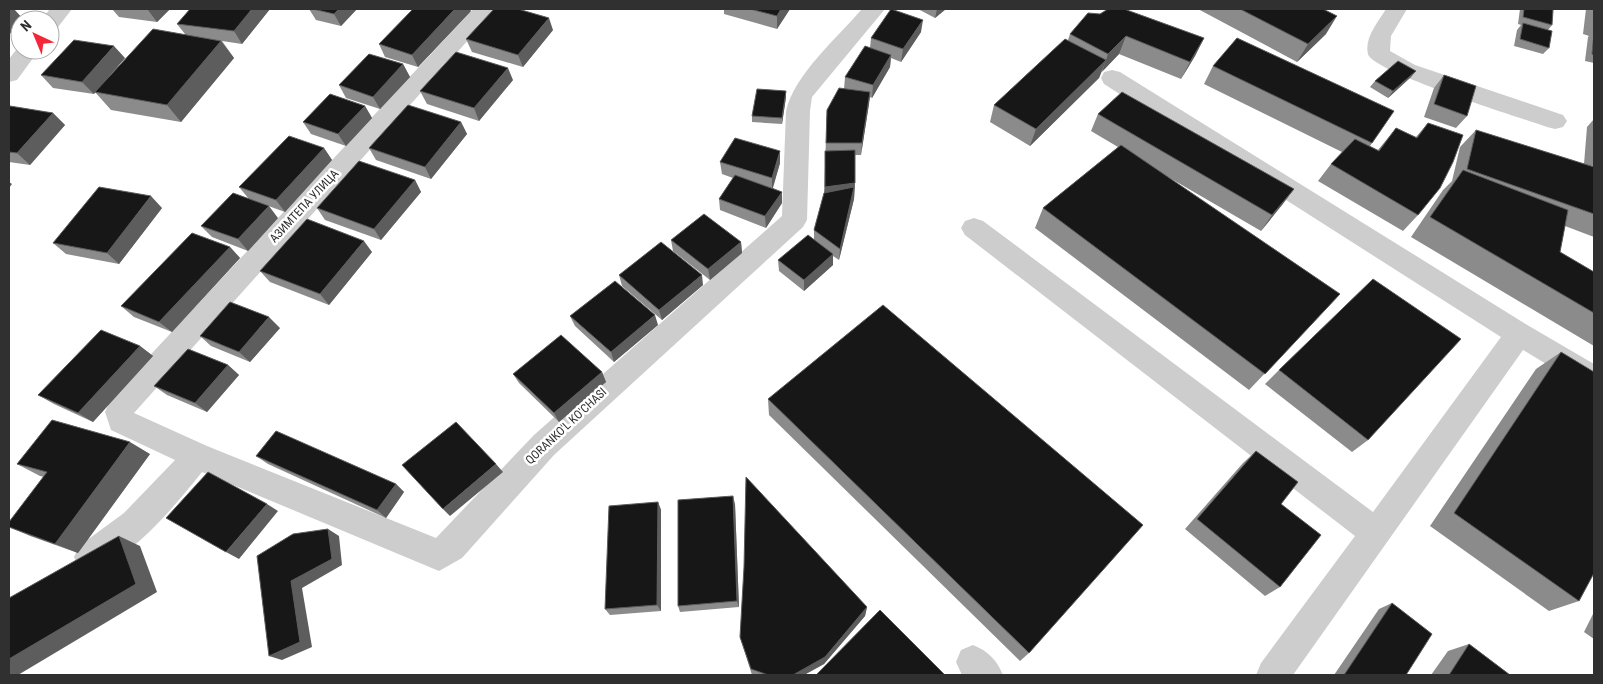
<svg xmlns="http://www.w3.org/2000/svg" width="1603" height="684" font-family="'Roboto Condensed',sans-serif">
	<style>
		.lines { fill: none; stroke-linecap: round; stroke-linejoin: round }
		.minor { fill: #cdcdcd; fill-rule: evenodd }
		.wall { fill: #8b8b8b }
		.shaded-wall { fill: #5d5d5d }
		.building { fill: #171717; stroke: #5d5d5d }
		.labels { text-anchor: middle; dominant-baseline: central; stroke-width: 5; stroke-linejoin: round; paint-order: stroke }
		.street-label { font-size: 12px; fill: #303030; stroke: #fff }
	</style>
	<rect width="100%" height="100%" fill="#fff"/>
	<g class="lines">
		<path class="minor" d="M50 9H72L58 27 50 29V20H41Z
			M473 9H496L134 413 207 446 436 538 534 435 782 216 786 111C794 75 838 37 862 9H885L812 97 810 111 807 220 803 227 554 455 462 558 439 571 202 472C171 510 136 554 90 573L79 568 74 557 79 546 124 513 175 460 111 430 105 412 113 395Z
			M1386 9H1407L1391 36 1390 51 1415 65 1563 115 1567 121 1563 127 1555 129 1547 127C1522 118 1372 72 1368 54 1364 38 1378 22 1386 9Z
			M20 45V50H39L17 80 9 82V59Z
			M1112 70 1120 72 1529 326 1594 364V390L1584 387 1523 350 1293 675H1256L1261 663 1355 536 965 235 961 228 965 221 974 218 983 221 1373 512 1501 337 1104 84 1101 78 1104 72Z
			M973 645C988 651 997 660 1003 675H962L956 662 961 650Z"/>
	</g>
	<path class="wall" d="M112 9H170L157 22 119 17Z
		M270 9 242 44 222 41 234 58 181 122 111 110 95 92 94 94 53 88 41 75 125 58 102 84 185 34 177 24Z
		M309 9H357L341 26 316 20Z
		M724 9H790L777 29 724 14Z
		M918 9H946L935 18Z
		M1198 9H1323L1326 34 1297 62Z
		M1520 9H1549L1552 25 1548 30 1549 48 1543 54 1514 46 1517 30 1521 25 1518 24Z
		M1586 9H1594V63L1585 61 1588 37 1589 36 1583 34Z
		M471 11 418 67 385 57 379 44Z
		M553 30 523 67 472 52 466 39Z
		M921 32 901 62 891 58 890 67 872 98 870 97 861 155H855V183L854 199 839 260 833 256V265L804 291 779 271 778 260 814 239V230L824 193 827 110 844 89 845 77 870 48 871 38Z
		M1070 34 1204 38 1195 56 1181 79 1119 54 1102 71 1099 78 1030 146 990 122 994 105 1068 40Z
		M403 64 410 77 380 109 346 98 339 85Z
		M1213 66 1394 111 1370 146 1378 150 1396 128 1416 137 1428 123 1418 215 1403 231 1318 181 1331 164 1342 152 1204 84Z
		M1444 75 1467 116 1456 128 1424 117 1434 88Z
		M1411 77 1388 98 1370 87 1375 81Z
		M513 80 479 121 427 104 420 91Z
		M786 91V97L782 124 752 122V116Z
		M365 106 372 118 346 146 311 134 303 122Z
		M9 108 53 113 65 125 30 165 9 162Z
		M1098 114 1294 189 1282 205 1261 231 1163 174 1340 294 1249 390 1035 228 1043 208 1118 147 1091 131Z
		M1594 119V237L1565 226 1560 252 1594 272V346L1411 237 1443 190 1452 181 1460 147 1476 130 1584 164 1587 127Z
		M461 122 467 134 431 179 376 160 369 148Z
		M324 148 332 160 285 212 249 199 239 187Z
		M720 162 780 163 773 188 782 192V203L766 228 720 210 719 199 733 178 722 174Z
		M415 180 421 192 381 240 325 220 317 208Z
		M162 208 119 264 66 254 53 243Z
		M278 218 248 251 212 237 201 226Z
		M671 240 741 242 742 253 710 280 673 251Z
		M230 247 240 258 172 332 134 317 121 306Z
		M372 252 329 305 270 282 260 271Z
		M619 275 703 285 662 320 622 286Z
		M570 316 658 325 614 362 575 326Z
		M280 328 250 362 211 346 200 336Z
		M140 346 153 356 93 422 54 404 38 395Z
		M1561 352 1579 601 1549 611 1430 526 1536 369Z
		M228 365 239 375 207 412 167 395 154 386Z
		M1279 370 1368 440 1352 452 1265 384Z
		M602 372 606 382 559 422 519 383 513 374Z
		M768 399 1029 653 1020 661 769 415Z
		M1256 451 1281 504 1280 587 1265 596 1185 529 1243 463Z
		M150 454 78 553 30 536 9 527 44 477 40 476 17 464Z
		M256 456 396 484 404 492 386 518 268 464Z
		M658 502 661 510V611L610 615 605 609Z
		M735 504 739 607 680 612 678 606Z
		M1392 603 1406 675H1334L1379 609Z
		M867 607 865 616 824 664 804 675H752L740 637Z
		M1594 612V639L1584 632Z
		M1469 644 1510 675H1431L1448 651Z"/>
	<path class="shaded-wall" d="M10 9H14L24 20H20V23L9 35V10Z
		M149 9H170L157 22 148 10Z
		M252 9H270L242 44 234 31Z
		M339 9H357L341 26 334 14Z
		M455 9H470L471 11 418 67 412 55Z
		M781 9H790L777 29V16Z
		M937 9H946L935 18Z
		M1337 16 1326 34 1297 62 1308 44Z
		M549 18 553 30 523 67 518 55Z
		M923 20 921 32 901 62 903 49Z
		M1126 36 1119 54 1102 72 1108 54Z
		M1204 38 1195 56 1181 79 1190 62Z
		M221 41 234 58 181 122 167 105Z
		M114 46 125 58 94 94 82 82Z
		M891 55 890 67 872 98 873 85Z
		M1106 60 1099 78 1030 146 1036 129Z
		M403 64 410 77 380 109 373 97Z
		M508 68 513 80 479 121 474 108Z
		M1416 71 1411 77 1388 98 1393 91Z
		M786 91V97L782 124V118Z
		M870 92 869 104 861 155 862 143Z
		M365 106 372 118 346 146 338 134Z
		M53 113 65 125 30 165 17 153Z
		M461 122 467 134 431 179 425 167Z
		M324 148 332 160 285 212 276 200Z
		M780 151V163L772 190V178Z
		M415 180 421 192 381 240 374 229Z
		M9 182 12 184 9 188Z
		M855 183 854 199 839 260 840 249 824 199 825 187Z
		M1294 189 1282 205 1261 231 1272 215Z
		M782 192V203L766 228 765 216Z
		M151 196 162 208 119 264 107 253Z
		M269 206 278 218 248 251 238 239Z
		M364 241 372 252 329 305 320 294Z
		M741 242 742 253 710 280 708 269Z
		M230 247 240 258 172 332 159 322Z
		M833 254V265L804 291V280Z
		M702 275 703 285 662 320 659 310Z
		M655 315 658 325 614 362 611 352Z
		M269 317 280 328 250 362 239 352Z
		M140 346 153 356 93 422 78 413Z
		M228 365 239 375 207 412 195 403Z
		M602 372 606 382 559 422 554 413Z
		M130 442 150 454 78 553 55 544Z
		M496 464 503 472 450 516 443 509Z
		M396 484 404 492 386 518 377 510Z
		M733 496 735 504 739 607 737 601Z
		M658 502 661 510V611L657 605Z
		M267 504 278 511 239 559 226 552Z
		M328 529 339 536 342 565 302 588 312 647 282 660 269 656 291 581Z
		M119 536 140 546 157 592 18 675H9V659Z
		M867 607 865 616 824 664 804 675H793Z"/>
	<path class="building" d="M190 9H252L234 31 177 24Z
		M313 9H339L334 14Z
		M413 9H455L412 55 379 44Z
		M494 9H518L549 18 518 55 466 39Z
		M750 9H781L777 16Z
		M891 9 923 20 903 49 871 38Z
		M1108 9H1124L1204 38 1190 62 1126 36 1108 54 1070 34 1088 13 1100 14Z
		M1240 9H1323L1337 16 1308 44Z
		M1524 9H1549L1553 10 1552 25 1523 17Z
		M1523 23 1552 31 1549 48 1520 39Z
		M153 29 221 41 167 105 95 92Z
		M1594 33V55L1592 54Z
		M1237 38 1394 111 1372 143 1213 66Z
		M1065 39 1106 60 1036 129 994 105Z
		M74 40 114 46 82 82 41 75Z
		M865 46 891 55 873 85 845 77Z
		M456 52 508 68 474 108 420 91Z
		M369 54 403 64 373 97 339 85Z
		M1398 61 1416 71 1393 91 1375 81Z
		M1444 75 1476 86 1467 116 1434 104Z
		M839 88 870 92 862 143H826L827 110Z
		M757 89 786 91 782 118 752 116Z
		M1122 92 1294 189 1272 215 1098 114Z
		M330 94 365 106 338 134 303 122Z
		M408 105 461 122 425 167 369 148Z
		M10 106 53 113 17 153 9 152V108Z
		M1428 123 1463 135 1453 162 1440 188 1418 215 1331 164 1355 139 1379 151 1396 128 1417 138Z
		M1476 130 1594 167V214L1467 169Z
		M289 136 324 148 276 200 239 187Z
		M735 138 780 151 772 178 720 162Z
		M1121 145 1340 294 1265 374 1043 208Z
		M855 150V183L825 187V151Z
		M359 161 415 180 374 229 317 208Z
		M1463 170 1568 210 1560 252 1594 272V313L1430 217Z
		M735 175 782 192 765 216 719 199Z
		M99 187 151 196 107 253 53 243Z
		M854 187 840 249 814 230 824 193Z
		M233 193 269 206 238 239 201 226Z
		M704 214 741 242 708 269 671 240Z
		M307 219 364 241 320 294 260 271Z
		M192 233 230 247 159 322 121 306Z
		M808 235 833 254 804 280 778 260Z
		M661 242 702 275 659 310 619 275Z
		M1373 279 1461 339 1368 440 1279 370Z
		M615 281 655 315 611 352 570 316Z
		M230 302 269 317 239 352 200 336Z
		M883 305 1143 525 1029 653 768 399Z
		M101 330 140 346 78 413 38 395Z
		M561 335 602 372 554 413 513 374Z
		M188 349 228 365 195 403 154 386Z
		M1561 352 1594 372V573L1579 601 1454 513Z
		M52 420 130 442 55 544 9 527V522L47 472 17 464Z
		M456 422 496 464 443 509 402 465Z
		M276 431 396 484 377 510 256 456Z
		M1256 451 1298 482 1281 504 1321 535 1280 587 1197 519Z
		M208 472 267 504 226 552 166 518Z
		M746 477 867 607 825 657 793 675H768L751 669 740 637 744 567Z
		M733 496 737 601 678 606V500Z
		M658 502 657 605 605 609 609 506Z
		M328 529 332 559 291 581 300 642 269 656 257 556 293 534Z
		M119 536 136 584 9 659V598Z
		M1392 603 1432 634 1406 675H1344Z
		M880 610 945 675H816Z
		M1469 644 1510 675H1449Z"/>
	<g class="labels">
		<g class="street-label">
			<text transform="translate(304 206) rotate(-47)">АЗИМТЕПА УЛИЦА</text>
			<text transform="translate(566 426) rotate(-43)">QORANKO'L KO'CHASI</text>
		</g>
	</g>
	<rect width="1603" height="684" fill="none" stroke="#303030" stroke-width="20"/>
	<g transform="translate(35 35) rotate(316)"><circle r="24" fill="#ffffff" stroke="#acacac"/>
	<path d="M0-4L9 19L0 12L-9 19Z" fill="#f2273a"/>
	<text y="-8" font-size="14" font-weight="bold" text-anchor="middle" fill="#303030">N</text>
	</g>
</svg>
